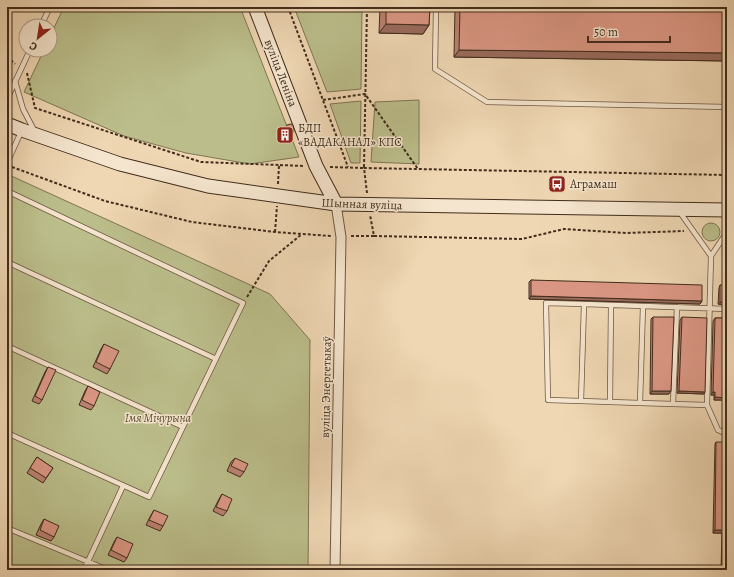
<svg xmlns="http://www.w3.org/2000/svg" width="734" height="577" font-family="Alegreya,serif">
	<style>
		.green { fill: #bbbe8b; stroke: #7e7554 }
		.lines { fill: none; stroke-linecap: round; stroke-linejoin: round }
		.service-casing { stroke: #6c5742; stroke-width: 6 }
		.minor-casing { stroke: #6c5742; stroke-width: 11 }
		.secondary-casing { stroke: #412c1c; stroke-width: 15 }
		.path { stroke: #412c1c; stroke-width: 2; stroke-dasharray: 3 2; stroke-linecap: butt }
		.service { stroke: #f5e5ce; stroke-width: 4.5 }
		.minor { stroke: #f5e5ce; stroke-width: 9 }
		.secondary { stroke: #f5e5ce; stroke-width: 13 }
		.wall { fill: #bc8272; stroke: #412c1c }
		.shaded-wall { fill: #996a5c; stroke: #412c1c }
		.building { fill: #db9784; stroke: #412c1c }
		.labels { text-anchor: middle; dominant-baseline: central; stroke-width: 3; stroke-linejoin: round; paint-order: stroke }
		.street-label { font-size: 12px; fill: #412c1c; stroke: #f5e5ce }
		.poi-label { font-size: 12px; fill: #412c1c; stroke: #f5e5ce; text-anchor: start }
		.park-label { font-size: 12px; font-style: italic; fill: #594932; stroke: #f5e5ce }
	</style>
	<rect width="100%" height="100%" fill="#efd7b3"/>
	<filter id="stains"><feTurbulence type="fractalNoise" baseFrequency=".005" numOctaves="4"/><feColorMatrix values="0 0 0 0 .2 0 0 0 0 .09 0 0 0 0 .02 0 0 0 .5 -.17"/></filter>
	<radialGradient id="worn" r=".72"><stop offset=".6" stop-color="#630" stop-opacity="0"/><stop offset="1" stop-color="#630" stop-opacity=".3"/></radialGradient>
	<path class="green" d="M64 7H240L299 157 250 164 186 153 124 136 24 92 44 50H50V36Z
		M294 7H362L361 89 327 92Z
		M419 100V164L371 162 375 102Z
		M361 101 360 163H351L330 104Z
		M7 174 270 294 310 340 308 570H7Z
		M702 232a9 9 0 1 1 18 0a9 9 0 1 1-18 0Z"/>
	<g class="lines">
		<defs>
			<path id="service" d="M39 7 48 11
				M436 7 435 69 487 102 727 107
				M41 26 48 11V7
				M15 81 23 109 35 132
				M7 99 30 50
				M7 163 21 132
				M7 191 243 303 149 497 7 433
				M679 211 711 256 727 232
				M7 262 216 359
				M584 304 643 306
				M727 309 643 306 640 403 707 405 718 430 727 434
				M7 346 183 427
				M581 401 548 400 546 303 584 304 581 401 640 403
				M610 402 611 305
				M673 404 677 307
				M707 405 711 256
				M7 528 108 570
				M84 570 123 486"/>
			<path id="minor" d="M335 570 341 237 336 204"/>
			<path id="secondary" d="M255 7 316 166 336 204
				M7 124 22 130 120 164 208 186 336 204 727 210"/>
		</defs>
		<use href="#service" class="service-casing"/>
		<use href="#minor" class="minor-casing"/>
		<use href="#secondary" class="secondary-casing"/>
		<path class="path" d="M288 7 348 167
			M7 57 15 64
			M27 73 35 108 201 162 279 165
			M323 100 365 94 418 169
			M12 167 105 201 192 222 275 232 331 236
			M330 167 364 168 367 7
			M278 184 279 165 304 166
			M367 193 364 168 727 175
			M275 232 277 206
			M351 236H374L370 215
			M374 236 522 239 564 229 626 233 684 231
			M247 297 269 261 302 234"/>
		<use href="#service" class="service"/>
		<use href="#minor" class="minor"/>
		<use href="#secondary" class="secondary"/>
	</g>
	<path class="wall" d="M380 7H430L429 25 423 34 379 33Z
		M455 7H727V61L454 57Z
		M285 128 294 131 289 138 283 140 281 138 280 135Z
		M531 280 702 301 700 304 529 299V282Z
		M720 285 727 286V305L718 304 719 288Z
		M653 317 669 394H650L651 319Z
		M682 317 704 394 677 393 680 320Z
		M715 318H727V400H714V395H711L713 321Z
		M104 344 110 369 107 374 93 367 101 349Z
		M48 367 42 400 39 404 32 401 45 372Z
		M88 386 94 406 91 410 79 405 85 391Z
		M716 442 727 570H721L722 533H713L715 444Z
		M37 457 53 468 43 483 27 473Z
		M235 458 244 472 240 477 227 471 231 462Z
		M222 494 227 511 223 516 213 511 219 499Z
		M154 510 163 526 160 531 146 525 151 515Z
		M44 519 54 537 51 541 36 535 41 524Z
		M117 537 127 558 124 562 108 555 114 542Z"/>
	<path class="shaded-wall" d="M386 24 429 25 423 34 379 33Z
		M459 50 727 53V61L454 57Z
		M294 131 289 138 283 140 288 133Z
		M531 296 702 301 700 304 529 299Z
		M720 302H727V305L718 304Z
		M652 391H671L669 394H650Z
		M679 391 705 392 704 394 677 393Z
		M713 392H715L714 395H711Z
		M715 397 727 398V400H714Z
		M715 530H723L722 533H713Z"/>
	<path class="building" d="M386 7H430L429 25 386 24Z
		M460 7H727V53L459 50Z
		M291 124 293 125 294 131 288 133 286 131 285 128 287 125Z
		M531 280 702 285V301L531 296Z
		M720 285 727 286V302H720Z
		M653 317H674L671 391H652Z
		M682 317 707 318 705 392 679 391Z
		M715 318H727V398L715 397V392H713Z
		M104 344 119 351 110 369 96 362Z
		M48 367 56 370 42 400 35 396Z
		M88 386 100 392 94 406 82 400Z
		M716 442H727V570H722L723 530H715Z
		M37 457 53 468 46 478 30 468Z
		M235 458 248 464 244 472 231 466Z
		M222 494 232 499 227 511 216 507Z
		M154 510 168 516 163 526 149 520Z
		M44 519 59 526 54 537 40 530Z
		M117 537 133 544 127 558 111 550Z"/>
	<defs>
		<symbol id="building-square" viewBox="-11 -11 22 22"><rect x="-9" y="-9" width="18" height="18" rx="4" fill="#8f2418" stroke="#f5e5ce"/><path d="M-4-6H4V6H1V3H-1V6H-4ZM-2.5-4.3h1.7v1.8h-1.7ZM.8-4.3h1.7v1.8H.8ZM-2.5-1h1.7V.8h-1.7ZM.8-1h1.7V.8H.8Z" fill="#fff"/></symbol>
		<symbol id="bus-square" viewBox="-11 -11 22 22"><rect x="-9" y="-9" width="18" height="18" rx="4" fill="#8f2418" stroke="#f5e5ce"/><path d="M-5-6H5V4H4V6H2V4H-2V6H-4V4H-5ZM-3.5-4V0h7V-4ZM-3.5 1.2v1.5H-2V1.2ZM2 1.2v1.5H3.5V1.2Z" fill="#fff"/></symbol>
	</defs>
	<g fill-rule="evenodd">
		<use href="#building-square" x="275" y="125" width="20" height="20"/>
		<use href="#bus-square" x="547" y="174" width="20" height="20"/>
	</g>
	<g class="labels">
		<g class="street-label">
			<text transform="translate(281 73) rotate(69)">вуліца Леніна</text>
			<text transform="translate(362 204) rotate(2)">Шынная вуліца</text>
			<text transform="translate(326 387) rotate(-89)">вуліца Энергетыкаў</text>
		</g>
		<g class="poi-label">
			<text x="298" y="128">БДП<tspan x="298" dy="14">«ВАДАКАНАЛ» КПС</tspan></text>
			<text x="570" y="184">Аграмаш</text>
		</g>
		<g class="park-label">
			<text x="158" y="418">Імя Мічурына</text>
		</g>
	</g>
	<rect width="734" height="577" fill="none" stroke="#efd7b3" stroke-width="24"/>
	<rect x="8" y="8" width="718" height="561" fill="none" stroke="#412c1c" stroke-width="2"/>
	<rect x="12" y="12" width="710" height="553" fill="none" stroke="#412c1c"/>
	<g transform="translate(38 38) rotate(210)"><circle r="19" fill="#f5e5ce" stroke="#ad9b87"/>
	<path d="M0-3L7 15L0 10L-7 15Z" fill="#8f2418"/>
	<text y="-6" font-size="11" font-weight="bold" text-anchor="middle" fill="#412c1c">С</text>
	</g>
	<path d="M588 36v6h82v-6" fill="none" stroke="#412c1c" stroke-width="2"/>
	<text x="594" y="36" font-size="12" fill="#412c1c" stroke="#f5e5ce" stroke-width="3" paint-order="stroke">50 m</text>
	<rect width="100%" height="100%" filter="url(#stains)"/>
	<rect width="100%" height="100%" fill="url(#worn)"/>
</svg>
